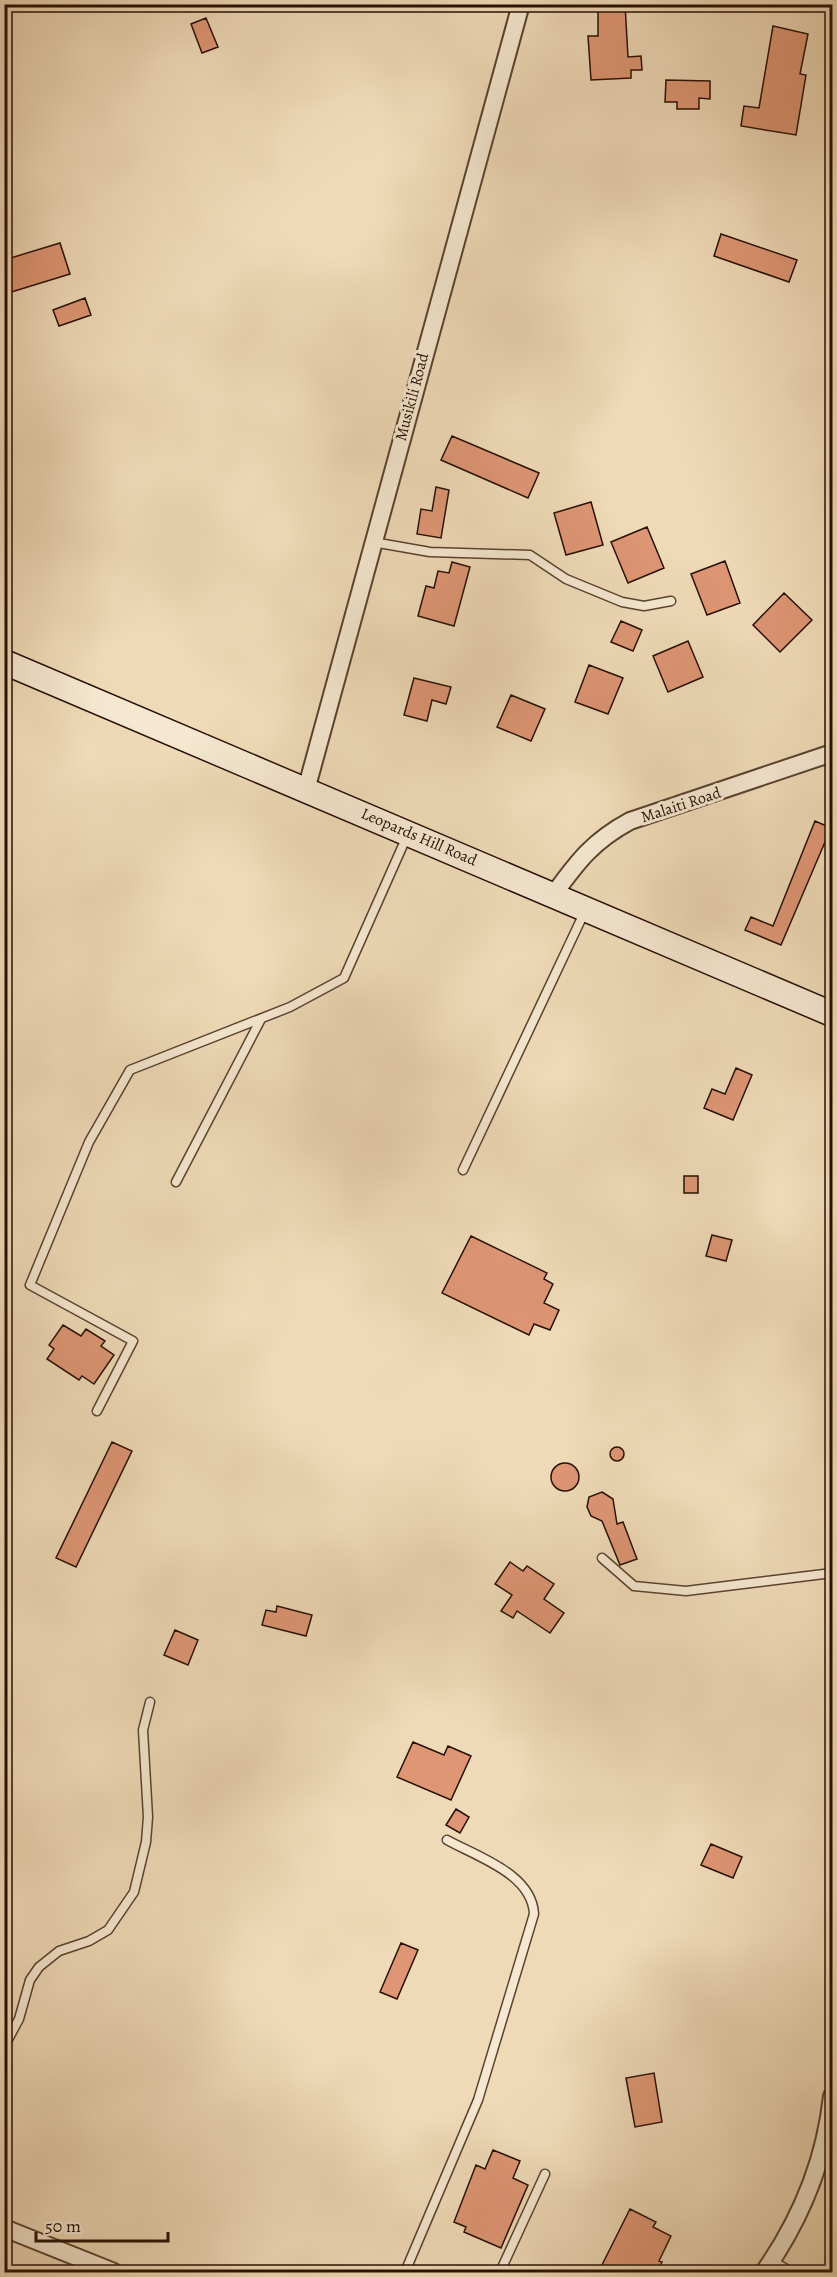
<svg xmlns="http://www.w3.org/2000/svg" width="837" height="2277" font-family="Alegreya,serif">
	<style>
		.building { fill: #de9674; stroke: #270f02; stroke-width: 1.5 }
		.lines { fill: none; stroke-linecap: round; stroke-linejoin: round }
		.lane-casing { stroke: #59422f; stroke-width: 11 }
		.street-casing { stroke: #59422f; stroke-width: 20 }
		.secondary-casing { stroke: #270f02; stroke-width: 27 }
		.lane { stroke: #f5e7d0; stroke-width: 8 }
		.street { stroke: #f5e7d0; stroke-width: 16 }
		.secondary { stroke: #f5e7d0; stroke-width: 24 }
		.labels { text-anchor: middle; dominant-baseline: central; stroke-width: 6; stroke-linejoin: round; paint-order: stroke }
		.street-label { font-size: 16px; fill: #270f02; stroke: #f5e7d0 }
	</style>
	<rect width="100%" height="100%" fill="#efdab7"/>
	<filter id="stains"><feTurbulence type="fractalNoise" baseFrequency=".00333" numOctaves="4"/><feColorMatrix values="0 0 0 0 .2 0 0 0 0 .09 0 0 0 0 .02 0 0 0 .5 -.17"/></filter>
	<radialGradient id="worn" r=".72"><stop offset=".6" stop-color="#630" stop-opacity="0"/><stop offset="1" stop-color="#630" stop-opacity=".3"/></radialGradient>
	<path class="building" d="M598 4H625L628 57 641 56 642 70H631V78L591 80 588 36H598Z
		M206 18 218 47 202 53 191 24Z
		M773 26 808 34 800 74 806 75 796 135 741 126 744 106 759 108Z
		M666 80 710 81V99L699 98V109H677V102H665Z
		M721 234 797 260 789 282 714 256Z
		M60 243 70 274 8 293 4 282V260Z
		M85 298 91 315 59 326 53 310Z
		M452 436 539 473 528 498 441 460Z
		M436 487 449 490 441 538 417 534 421 509 432 511Z
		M591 502 603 545 566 555 554 513Z
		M647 527 664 568 628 583 611 542Z
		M725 561 740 603 707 615 691 574Z
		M452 562 470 567 454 626 418 616 426 586 434 588 438 571 449 573Z
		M784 593 812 620 780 652 753 625Z
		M621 621 642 630 633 651 611 642Z
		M688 641 703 677 668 692 653 656Z
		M589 665 623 678 608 714 575 702Z
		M414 678 451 687 446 704 432 700 427 721 404 715Z
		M511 695 545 709 531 741 497 727Z
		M815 821 831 828 781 945 745 930 751 917 773 926Z
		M736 1068 752 1075 733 1120 704 1108 712 1089 725 1094Z
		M684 1176H698V1193H684Z
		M712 1235 732 1240 726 1261 706 1256Z
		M471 1236 547 1273 544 1279 553 1284 544 1303 559 1310 550 1330 534 1324 529 1335 442 1293Z
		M63 1325 81 1336 86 1329 105 1341 101 1346 114 1355 94 1384 82 1376 79 1380 47 1359 54 1349 49 1345Z
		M112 1442 132 1451 76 1567 56 1558Z
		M610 1454a7 7 0 1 1 14 0a7 7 0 1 1-14 0Z
		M551 1477a14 14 0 1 1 28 0a14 14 0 1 1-28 0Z
		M602 1492 613 1499 617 1524 623 1522 637 1559 620 1565 602 1521 591 1516 587 1507 589 1497Z
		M510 1562 523 1571 527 1566 554 1584 544 1599 564 1613 550 1633 517 1611 513 1618 501 1611 512 1595 495 1584Z
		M277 1606 312 1615 306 1636 262 1625 266 1610 276 1612Z
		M175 1630 198 1640 188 1665 164 1655Z
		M413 1742 444 1755 448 1746 471 1756 451 1800 397 1777Z
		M456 1809 469 1817 460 1833 446 1825Z
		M711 1844 742 1857 733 1878 701 1865Z
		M401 1943 418 1950 397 1999 380 1992Z
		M654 2073 662 2122 635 2127 626 2078Z
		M493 2150 520 2161 513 2178 528 2185 501 2248 464 2232 466 2227 454 2222 476 2165 485 2169Z
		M630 2209 656 2222 653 2227 671 2236 659 2261 662 2262 657 2272H616L602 2265Z"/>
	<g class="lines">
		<defs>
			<path id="lane" d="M373 542 430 552 530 555 566 579 622 602 644 606 671 601
				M463 1170 585 911
				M176 1182 261 1019
				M97 1411 133 1341 30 1285 89 1142 130 1070 290 1007 344 978 407 836
				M602 1558 634 1586 686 1591 832 1573
				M4 2047 19 2019 30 1980 39 1967 59 1951 89 1941 108 1930 134 1892 146 1842 148 1817 143 1730 150 1702
				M772 2261 792 2272
				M503 2268 513 2272
				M405 2272 478 2100 534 1914C532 1874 478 1857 447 1840
				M500 2272 545 2174"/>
			<path id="street" d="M306 790 521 4
				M554 894C578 861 593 841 630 821L832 753
				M4 2228 114 2272
				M764 2272C801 2219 825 2161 832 2096"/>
			<path id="secondary" d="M4 662 832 1014"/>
		</defs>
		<use href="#lane" class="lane-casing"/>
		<use href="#street" class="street-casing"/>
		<use href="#secondary" class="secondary-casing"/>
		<use href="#lane" class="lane"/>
		<use href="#street" class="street"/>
		<use href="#secondary" class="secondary"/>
	</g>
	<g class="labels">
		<g class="street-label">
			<text transform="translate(412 397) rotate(-75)">Musikili Road</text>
			<text transform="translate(681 805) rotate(-18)">Malaiti Road</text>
			<text transform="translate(419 837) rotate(23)">Leopards Hill Road</text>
		</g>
	</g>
	<rect width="837" height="2277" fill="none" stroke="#efdab7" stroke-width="24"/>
	<rect x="6" y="6" width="825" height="2265" fill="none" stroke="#270f02" stroke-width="3"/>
	<rect x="12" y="12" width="813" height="2253" fill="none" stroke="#270f02" stroke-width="1.5"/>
	<path d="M36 2232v9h132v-9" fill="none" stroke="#270f02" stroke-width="3"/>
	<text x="45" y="2232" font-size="18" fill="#270f02" stroke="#f5e7d0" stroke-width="4.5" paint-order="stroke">50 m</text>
	<rect width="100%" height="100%" filter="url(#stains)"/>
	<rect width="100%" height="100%" fill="url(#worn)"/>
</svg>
